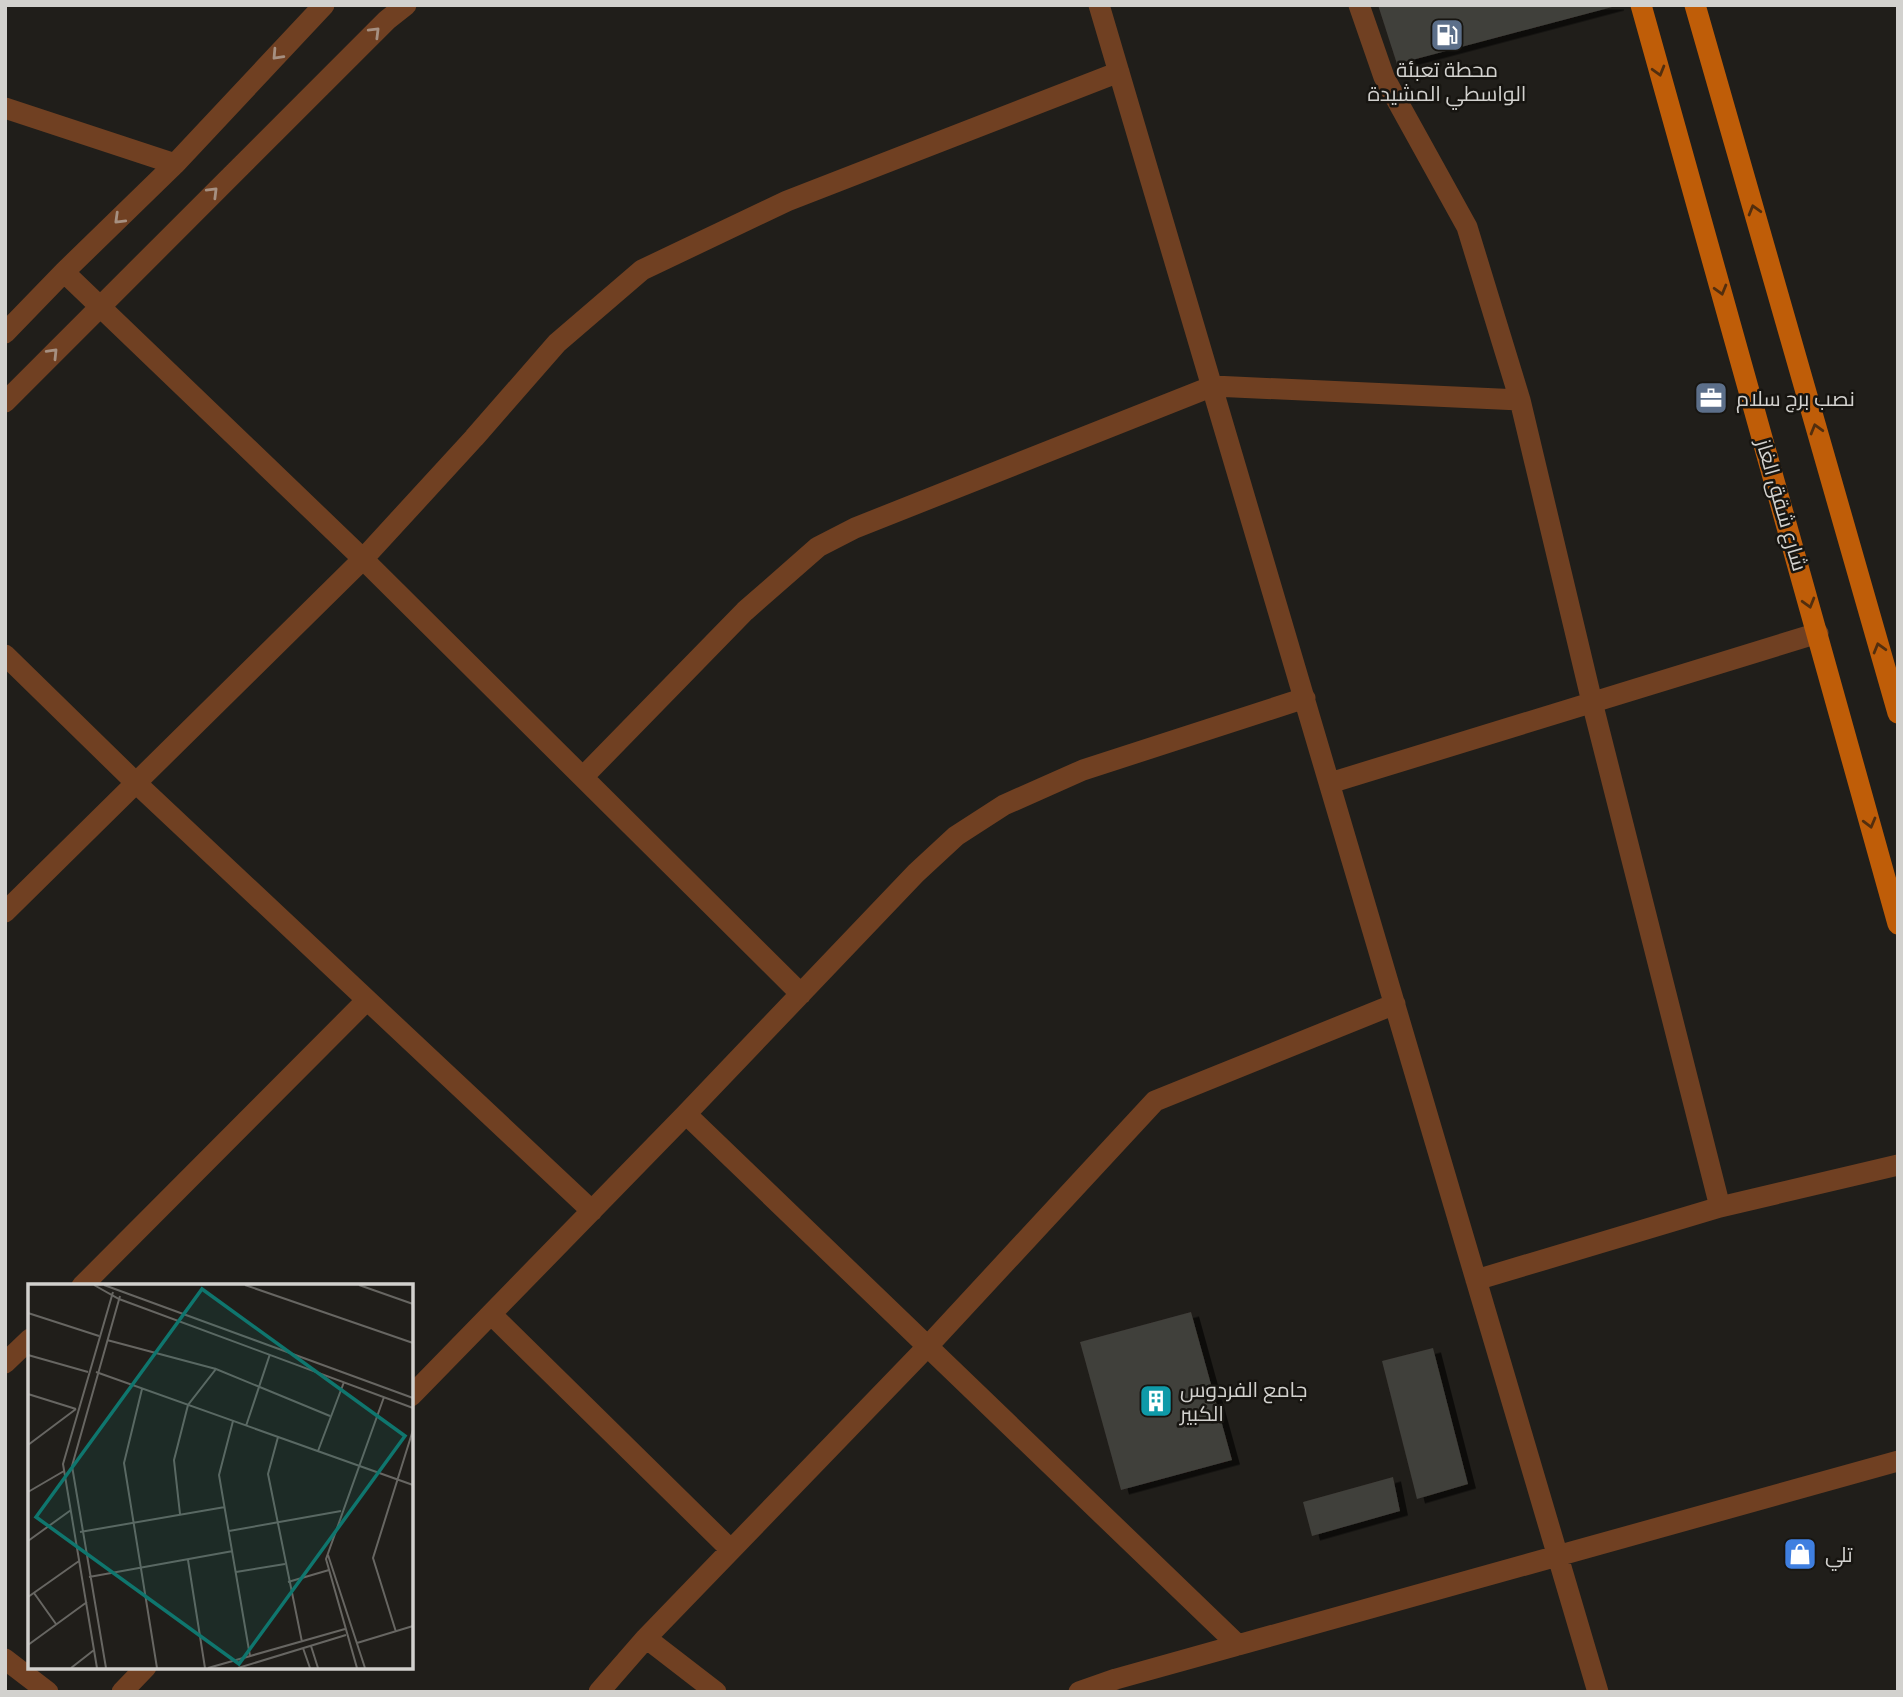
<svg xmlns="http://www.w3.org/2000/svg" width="1903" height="1697" font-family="Cabin,Cairo,sans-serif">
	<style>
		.building { fill: #413f3a; filter: url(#shadow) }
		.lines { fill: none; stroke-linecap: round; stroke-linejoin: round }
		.minor { stroke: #704022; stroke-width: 21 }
		.major { stroke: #bf5d08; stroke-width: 21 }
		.oneway { stroke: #a69081 }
		.oneway2 { stroke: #522e0e }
		.labels { text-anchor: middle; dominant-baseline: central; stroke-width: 5; stroke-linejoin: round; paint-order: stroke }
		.poi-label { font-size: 21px; fill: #d2d1ce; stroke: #171511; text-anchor: start }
		.street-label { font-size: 21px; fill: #d2d1ce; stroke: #171511 }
		.inset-road { fill: none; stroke: #676662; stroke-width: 2 }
		.view { fill: #0f766e; fill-opacity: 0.15; stroke: #0f766e; stroke-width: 3.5 }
		.inset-edge { fill: none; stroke: #d2d1ce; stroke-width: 3.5 }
	</style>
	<defs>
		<filter id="shadow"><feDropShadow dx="8" dy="4.5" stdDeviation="0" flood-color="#0009"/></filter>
	</defs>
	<rect width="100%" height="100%" fill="#201e1a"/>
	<path class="building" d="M1378 5H1616V6L1397 64Z
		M1191 1312 1232 1460 1121 1490 1080 1342Z
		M1433 1348 1468 1484 1417 1499 1382 1361Z
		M1393 1477 1400 1511 1312 1536 1303 1502Z"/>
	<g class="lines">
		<path class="minor" d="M1099 5 1598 1692
			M1359 5 1384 77 1467 227 1520 400
			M5 108 175 164
			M64 272 363 559 801 994
			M5 333 64 272 175 164 324 5
			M5 402 387 20 406 5
			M5 655 135 782 592 1211
			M583 777 745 611 818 547 855 528 1213 386 1520 400 1592 702 1720 1207
			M1330 783 1818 633
			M5 912 363 559 474 438 557 343 642 270 787 201 1119 72
			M686 1114 1238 1645
			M1476 1280 1720 1207 1898 1165
			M82 1286 366 1001
			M491 1314 731 1550
			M5 1363 30 1339
			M411 1396 686 1114 916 873 956 836 1004 805 1083 770 1305 698
			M646 1638 716 1692
			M5 1659 48 1692
			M122 1692 146 1667
			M599 1692 646 1638 927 1347 1155 1101 1395 1004
			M1079 1692 1116 1679 1898 1461"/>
		<path class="major" d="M1641 5 1898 924
			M1695 5 1898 713"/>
	</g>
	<defs><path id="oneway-chevron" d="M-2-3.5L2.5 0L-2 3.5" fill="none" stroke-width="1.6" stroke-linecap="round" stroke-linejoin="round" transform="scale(1.75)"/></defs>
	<g class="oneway">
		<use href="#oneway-chevron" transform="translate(375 32) rotate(-45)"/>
		<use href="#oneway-chevron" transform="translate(277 55) rotate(133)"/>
		<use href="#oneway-chevron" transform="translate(213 192) rotate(-45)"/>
		<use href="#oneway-chevron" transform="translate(119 219) rotate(136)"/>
		<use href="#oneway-chevron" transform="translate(53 353) rotate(-46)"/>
	</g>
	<g class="oneway2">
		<use href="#oneway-chevron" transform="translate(1659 71) rotate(74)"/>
		<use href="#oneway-chevron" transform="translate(1754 210) rotate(-106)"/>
		<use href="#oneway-chevron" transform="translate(1721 290) rotate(74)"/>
		<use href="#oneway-chevron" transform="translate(1816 429) rotate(-106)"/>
		<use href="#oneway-chevron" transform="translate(1809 603) rotate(74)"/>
		<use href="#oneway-chevron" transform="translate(1879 648) rotate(-106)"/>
		<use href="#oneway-chevron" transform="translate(1870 823) rotate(75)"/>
	</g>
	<defs>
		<symbol id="fuel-square" viewBox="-11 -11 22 22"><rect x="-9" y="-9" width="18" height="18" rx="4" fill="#5c6f8a" stroke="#171511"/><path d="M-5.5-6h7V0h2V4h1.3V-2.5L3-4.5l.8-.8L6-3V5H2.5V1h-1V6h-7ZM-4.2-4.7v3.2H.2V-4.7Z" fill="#fff"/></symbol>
		<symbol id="office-square" viewBox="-11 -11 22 22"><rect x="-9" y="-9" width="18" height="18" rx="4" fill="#5c6f8a" stroke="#171511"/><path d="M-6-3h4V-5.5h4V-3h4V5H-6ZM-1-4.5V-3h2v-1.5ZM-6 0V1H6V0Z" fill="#fff"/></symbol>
		<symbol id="building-square" viewBox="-11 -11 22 22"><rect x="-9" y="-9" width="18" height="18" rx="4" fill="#0f9aa8" stroke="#171511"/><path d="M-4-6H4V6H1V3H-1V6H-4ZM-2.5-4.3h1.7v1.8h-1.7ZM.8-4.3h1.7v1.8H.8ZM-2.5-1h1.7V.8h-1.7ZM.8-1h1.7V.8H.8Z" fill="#fff"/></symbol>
		<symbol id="shop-square" viewBox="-11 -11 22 22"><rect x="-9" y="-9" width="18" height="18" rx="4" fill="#3f7fe0" stroke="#171511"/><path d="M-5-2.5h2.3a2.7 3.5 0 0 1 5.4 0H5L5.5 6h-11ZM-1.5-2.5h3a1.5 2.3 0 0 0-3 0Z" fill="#fff"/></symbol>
	</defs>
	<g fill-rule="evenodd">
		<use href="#fuel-square" x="1428" y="16" width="38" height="38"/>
		<use href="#office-square" x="1692" y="379" width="38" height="38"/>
		<use href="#building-square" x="1137" y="1382" width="38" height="38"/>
		<use href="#shop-square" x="1781" y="1535" width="38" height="38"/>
	</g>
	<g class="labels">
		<g class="poi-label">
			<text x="1447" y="69" text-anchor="middle">محطة تعبئة<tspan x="1447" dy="24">الواسطي المشيدة</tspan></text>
			<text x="1736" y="398">نصب برج سلام</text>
			<text x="1180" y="1389">جامع الفردوس<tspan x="1180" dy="24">الكبير</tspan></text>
			<text x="1825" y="1554">تلي</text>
		</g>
		<g class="street-label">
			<text transform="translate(1782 505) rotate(74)">شارع شقق الغاز</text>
		</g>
	</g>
	<g transform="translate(28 1284)">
		<rect width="385" height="385" fill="#201e1a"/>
		<path class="inset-road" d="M66 1 91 15 385 124M76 1 385 114M217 1 385 59M331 1 385 20M0 29 71 52M79 56 188 85M0 71 60 88M68 88 385 201M114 105 96 179 129 384M0 110 48 125M205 137 191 191 222 372M218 142 242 70M250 153 240 190 274 358M0 161 48 125M290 167 316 98M0 208 36 187M152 230 146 176 160 121 188 85 302 132M201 247 313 227M52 248 197 223M0 257 43 226M300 271 337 384M160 276 177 384M208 288 257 280M61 293 205 267M260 298 301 286M6 309 28 340M0 313 51 277M368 348 345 274 385 146M329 359 385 342M0 361 59 318M283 362 290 384M275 364 282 384M43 384 66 366M69 384 35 180 85 8M78 384 44 182 92 12M180 384 317 345M210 384 318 351M329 384 298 275 356 113"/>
		<path class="view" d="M174 5 377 152 211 380 8 233Z"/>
		<rect width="385" height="385" class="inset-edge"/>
	</g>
	<rect width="1903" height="1697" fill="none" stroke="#d2d1ce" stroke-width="14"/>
</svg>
